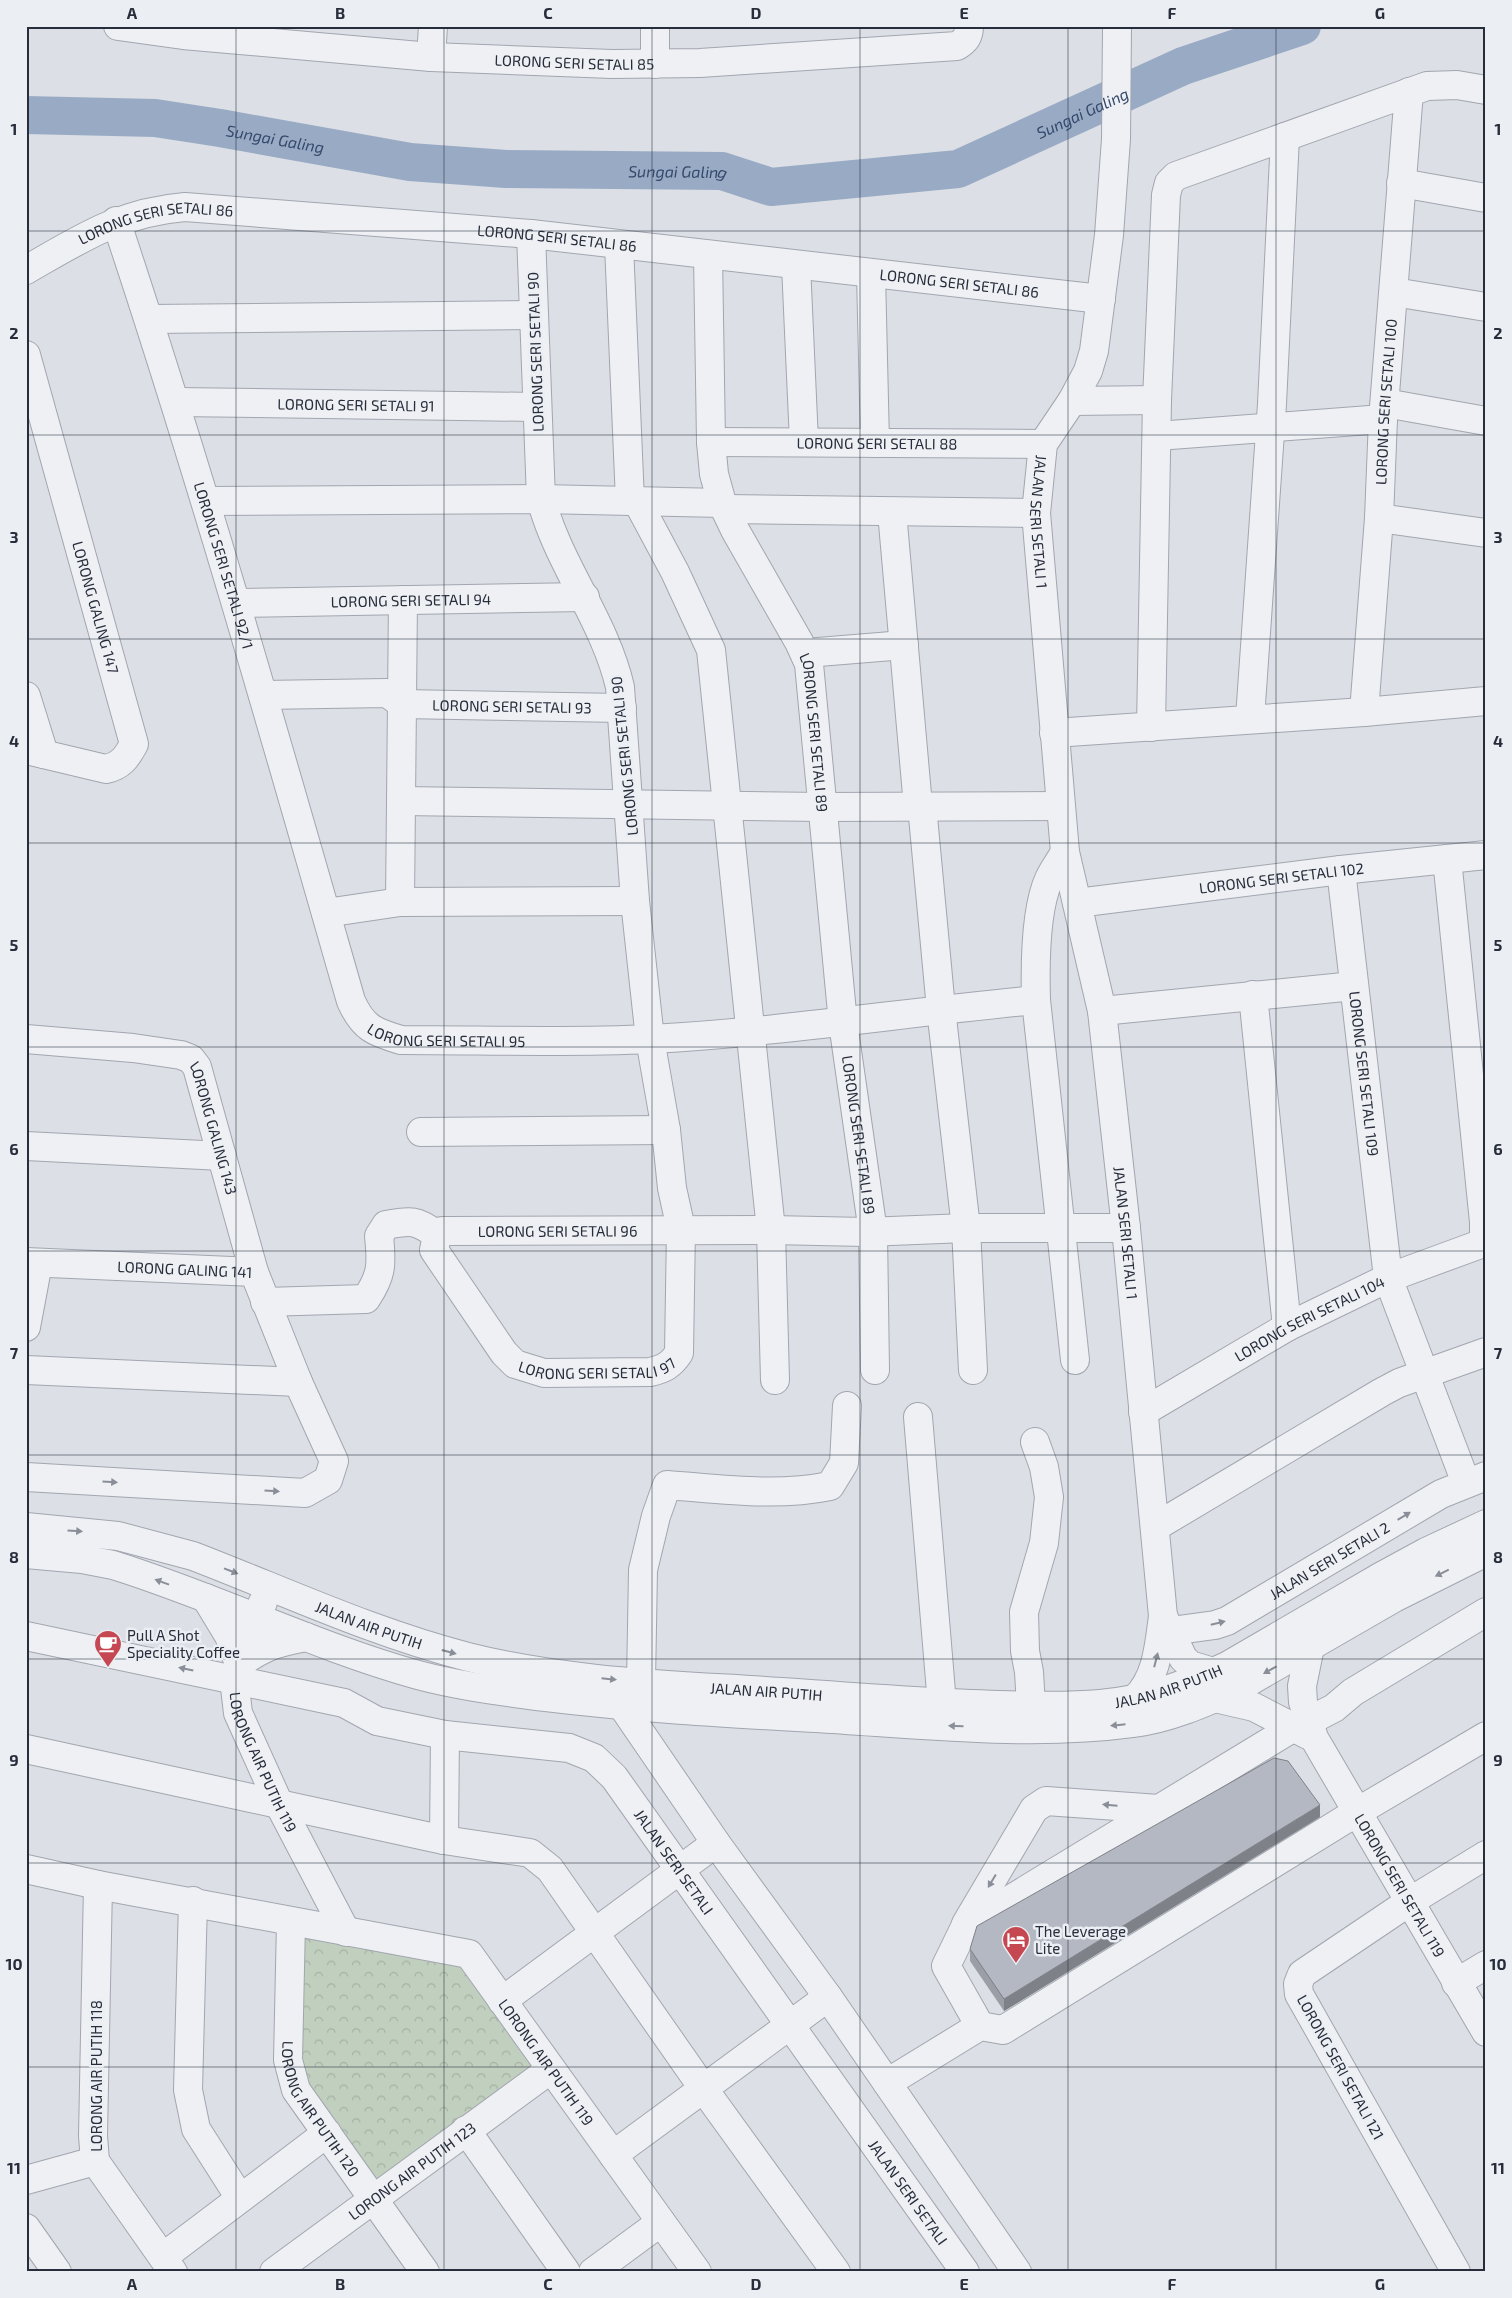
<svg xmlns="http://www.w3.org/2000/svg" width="1512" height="2298" font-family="'Exo 2',sans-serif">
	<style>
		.forest { fill: url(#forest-crowns) }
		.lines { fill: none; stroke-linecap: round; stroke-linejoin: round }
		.river { stroke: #99abc4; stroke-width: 38 }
		.minor-casing { stroke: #a2a6af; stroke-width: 30 }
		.minor { stroke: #eef0f4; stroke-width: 28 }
		.wall { fill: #9b9ea7 }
		.shaded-wall { fill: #7e8188 }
		.building { fill: #b4b8c2; stroke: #7e8188 }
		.oneway { fill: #8a8e98 }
		.grid { fill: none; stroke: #272d3b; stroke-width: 1; stroke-opacity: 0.55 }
		.labels { text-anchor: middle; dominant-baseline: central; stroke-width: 5; stroke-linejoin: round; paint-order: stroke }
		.street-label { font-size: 15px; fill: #272d3b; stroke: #ebeef3 }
		.poi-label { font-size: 15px; fill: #272d3b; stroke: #ebeef3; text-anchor: start }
		.water-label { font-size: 16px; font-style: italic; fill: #34496c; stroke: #ebeef3 }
		.neatline { fill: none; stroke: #272d3b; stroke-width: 2 }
		.grid-label { font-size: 16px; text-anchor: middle; font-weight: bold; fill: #272d3b }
	</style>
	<defs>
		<pattern id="forest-crowns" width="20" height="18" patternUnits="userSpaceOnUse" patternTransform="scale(1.25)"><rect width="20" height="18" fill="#c1cfbe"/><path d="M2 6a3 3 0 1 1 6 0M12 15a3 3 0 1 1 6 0" fill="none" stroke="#a6b2a4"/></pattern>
	</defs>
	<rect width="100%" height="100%" fill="#dcdfe5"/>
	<path class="forest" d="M299 1934 463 1963 540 2069 378 2185 299 2073Z"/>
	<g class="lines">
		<path class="river" id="s1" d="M26 115 155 118 220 128 410 162 506 169 722 171 771 187 958 169 1183 66 1302 26"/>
		<defs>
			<g id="minor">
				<path id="s2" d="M118 26 183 35 431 57 612 64 700 63 957 46C965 41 969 37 969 26"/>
				<path d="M655 26V64"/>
				<path id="s3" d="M1117 26 1116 139 1109 235 1094 351 1088 371 1072 401 1043 444 1036 513 1065 852 1102 1011 1126 1228 1163 1616C1159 1646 1157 1678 1135 1699"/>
				<path d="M431 57 433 26"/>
				<path d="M1401 183 1486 198"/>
				<path id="s4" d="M116 221C202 479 276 740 351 1001 363 1028 374 1032 401 1040 484 1040 569 1043 652 1039 781 1032 908 1012 1036 1000"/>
				<path d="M619 245 630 501"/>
				<path id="s5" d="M708 255 711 442 714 474 722 503 735 530 799 642 809 664 843 1023 873 1232 875 1370"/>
				<path d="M796 265 804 442"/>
				<path id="s6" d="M26 270C80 239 121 212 185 207L531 234 1101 299"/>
				<path d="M871 274 875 443"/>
				<path d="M1394 292 1486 307"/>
				<path d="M149 319 533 315"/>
				<path id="s7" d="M26 355 134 744C127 757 121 766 106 769L26 750"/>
				<path d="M1072 401 1157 400"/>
				<path id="s8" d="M176 402 536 407"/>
				<path d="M1385 403 1486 421"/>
				<path d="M1157 436 1383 419"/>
				<path id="s9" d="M711 442 1043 444"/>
				<path d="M206 501 541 499 722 503"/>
				<path d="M637 501 675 572 711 650 771 1230 775 1380"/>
				<path d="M725 509 1036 513"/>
				<path d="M892 512 918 806"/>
				<path d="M1379 518 1486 533"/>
				<path id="s10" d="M237 603 585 597"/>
				<path d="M806 653 904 645"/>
				<path d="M263 695 387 693 402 704"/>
				<path d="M26 696 44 754"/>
				<path id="s11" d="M402 704 622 708"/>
				<path id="s12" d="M1364 712 1379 518 1383 419 1409 92"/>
				<path d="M1250 718 1272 404 1285 137"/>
				<path d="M1151 727 1157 400 1166 195 1169 183 1176 176 1427 86 1457 85 1486 90"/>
				<path d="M1054 733 1364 712 1486 701"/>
				<path d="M401 801 823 807 1060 806"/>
				<path d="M922 806 941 1009 966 1228 973 1370"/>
				<path d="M1065 852C1060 861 1053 870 1049 879 1035 910 1035 965 1036 1000L1075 1360"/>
				<path d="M1447 859 1484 1222V1243"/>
				<path id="s13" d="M1341 870 1388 1278 1466 1483"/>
				<path d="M400 902 403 600"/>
				<path id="s14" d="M1077 903 1341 870 1486 855"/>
				<path d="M326 913 400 902 635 901"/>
				<path d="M1253 995 1287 1327"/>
				<path d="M1102 1011 1354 986"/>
				<path id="s15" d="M26 1039 133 1048 181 1055 191 1059 197 1067 254 1272 298 1382 334 1461 328 1480 305 1493 26 1477"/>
				<path d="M421 1132 666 1130"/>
				<path d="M26 1146 222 1156"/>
				<path id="s16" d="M437 1235 434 1250 504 1353 515 1364 544 1373 650 1372C664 1369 671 1365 679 1353L681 1229 672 1188 666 1130 650 1039 635 901 620 687C605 621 558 564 541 499L531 234"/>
				<path id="s17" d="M437 1235 442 1231H450L771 1230 866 1232 966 1228H1126"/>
				<path id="s18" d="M26 1262 254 1272"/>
				<path d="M265 1302 366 1299C382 1275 382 1265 379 1236L386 1225C411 1220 417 1220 437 1235"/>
				<path d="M26 1327 38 1263"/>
				<path d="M26 1370 298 1382"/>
				<path id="s19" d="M1143 1412 1287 1327 1388 1278 1486 1242"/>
				<path d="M918 1417 942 1704"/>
				<path id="s20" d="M26 1527 118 1536 193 1556C284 1591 374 1633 468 1657 575 1684 687 1685 797 1693 864 1698 931 1703 999 1705 1033 1706 1067 1707 1100 1704 1146 1700 1186 1684 1227 1666L1380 1577 1426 1552 1486 1524"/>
				<path d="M1155 1527 1382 1392 1399 1383 1486 1352"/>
				<path d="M26 1554 82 1559 113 1565C216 1597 314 1646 418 1675 459 1686 501 1691 544 1697 634 1708 724 1713 815 1718 919 1724 1031 1737 1134 1723 1171 1718 1204 1703 1238 1688L1394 1598 1486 1552"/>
				<path d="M206 1598 229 1636 239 1664"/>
				<path id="s21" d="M263 1602 234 1679 238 1713 279 1804 346 1932"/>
				<path d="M1163 1616 1183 1658 1190 1665 1213 1672"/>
				<path id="s22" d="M1171 1631 1215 1625 1227 1621 1441 1494 1486 1476"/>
				<path id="s23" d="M26 1636 344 1703 377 1721 445 1735 569 1748 594 1758 614 1777 965 2272"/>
				<path id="s24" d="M1310 1647 1302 1686 1303 1702 1314 1738 1486 2032"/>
				<path d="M239 1664C265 1646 275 1643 306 1637"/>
				<path d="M641 1682 643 1570 656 1516 667 1485C721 1489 776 1497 830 1486L844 1463 847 1406"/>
				<path d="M1215 1698 1254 1707 1308 1735"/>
				<path d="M1031 1706 1029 1672 1025 1651 1024 1612 1044 1543 1049 1497 1044 1467 1035 1442"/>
				<path d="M623 1707 716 1843 828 1997 1017 2272"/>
				<path d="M1309 1721 1334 1708 1353 1692 1486 1612"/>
				<path d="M26 1749 444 1840 530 1853 550 1869 703 2088 836 2272"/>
				<path d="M444 1840 445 1735"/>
				<path id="s25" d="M26 1869 98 1885 469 1954 697 2272"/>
				<path d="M98 1885 93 2136 95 2161 173 2272"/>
				<path d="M193 1901 188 2090 196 2129 240 2198"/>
				<path id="s26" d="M291 1922 288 2060 296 2090 425 2272"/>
				<path d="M966 1924 1034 1809 1046 1801 1159 1809"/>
				<path d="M1456 1983 1486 1965"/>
				<path d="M502 2001 716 1843"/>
				<path d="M980 2026 946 1966 965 1927 1294 1727"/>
				<path d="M887 2083 980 2026 1003 2030 1357 1812 1486 1736"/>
				<path d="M466 2130 566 2272"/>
				<path d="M613 2155 828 1997"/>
				<path d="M26 2180 95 2161"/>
				<path d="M26 2228 57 2272"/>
				<path d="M163 2257 327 2133"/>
				<path id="s27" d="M274 2272 551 2069"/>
				<path d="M593 2272 661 2222"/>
				<path d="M1456 2272 1299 1994 1298 1984 1302 1974 1409 1902 1486 1855"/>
			</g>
		</defs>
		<use href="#minor" class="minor-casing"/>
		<use href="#minor" class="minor"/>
	</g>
	<path class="wall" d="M1320 1817 1004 2011 970 1961V1949Z"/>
	<path class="shaded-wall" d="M1320 1805V1817L1004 2011V1999Z"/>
	<path class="building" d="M1274 1758 1288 1761 1320 1805 1004 1999 970 1949 977 1926Z"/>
	<defs><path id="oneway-solid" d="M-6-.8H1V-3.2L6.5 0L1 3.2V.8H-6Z" transform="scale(1.25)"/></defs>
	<g class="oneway">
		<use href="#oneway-solid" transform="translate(110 1482) rotate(3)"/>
		<use href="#oneway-solid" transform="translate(272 1491) rotate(3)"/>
		<use href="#oneway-solid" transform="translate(1404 1516) rotate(-31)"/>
		<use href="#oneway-solid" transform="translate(75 1531) rotate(4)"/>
		<use href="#oneway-solid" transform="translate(231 1571) rotate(21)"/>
		<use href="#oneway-solid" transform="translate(1442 1573) rotate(154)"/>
		<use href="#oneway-solid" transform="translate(162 1582) rotate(-160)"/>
		<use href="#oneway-solid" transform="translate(1218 1623) rotate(-14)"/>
		<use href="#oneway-solid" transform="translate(449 1652) rotate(15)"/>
		<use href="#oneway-solid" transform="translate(1156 1660) rotate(-76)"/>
		<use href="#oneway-solid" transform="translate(186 1669) rotate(-168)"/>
		<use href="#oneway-solid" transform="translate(1270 1670) rotate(151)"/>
		<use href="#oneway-solid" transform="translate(609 1679) rotate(6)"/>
		<use href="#oneway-solid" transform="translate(1118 1725) rotate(174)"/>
		<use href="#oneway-solid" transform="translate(956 1726) rotate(-178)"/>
		<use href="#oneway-solid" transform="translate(1110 1805) rotate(-175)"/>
		<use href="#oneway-solid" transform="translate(992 1881) rotate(121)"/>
	</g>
	<path class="grid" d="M236 26V2272M444 26V2272M652 26V2272M860 26V2272M1068 26V2272M1276 26V2272M26 231H1486M26 435H1486M26 639H1486M26 843H1486M26 1047H1486M26 1251H1486M26 1455H1486M26 1659H1486M26 1863H1486M26 2067H1486"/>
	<defs>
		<symbol id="cafe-pin" viewBox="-11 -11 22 30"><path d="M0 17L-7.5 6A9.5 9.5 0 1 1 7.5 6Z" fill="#c54752" stroke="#ebeef3"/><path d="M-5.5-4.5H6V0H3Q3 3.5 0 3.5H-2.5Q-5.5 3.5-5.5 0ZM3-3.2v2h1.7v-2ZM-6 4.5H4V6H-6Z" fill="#fff"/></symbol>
		<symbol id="hotel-pin" viewBox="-11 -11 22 30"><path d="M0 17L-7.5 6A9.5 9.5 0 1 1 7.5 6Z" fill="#c54752" stroke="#ebeef3"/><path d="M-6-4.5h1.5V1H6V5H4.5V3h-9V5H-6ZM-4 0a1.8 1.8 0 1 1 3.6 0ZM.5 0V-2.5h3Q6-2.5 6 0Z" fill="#fff"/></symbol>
	</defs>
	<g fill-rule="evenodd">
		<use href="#cafe-pin" x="92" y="1628" width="32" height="43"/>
		<use href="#hotel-pin" x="1000" y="1924" width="32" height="43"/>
	</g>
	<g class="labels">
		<g class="street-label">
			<text stroke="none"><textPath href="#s2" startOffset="458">LORONG SERI SETALI 85</textPath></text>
			<text stroke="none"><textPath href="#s6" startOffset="141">LORONG SERI SETALI 86</textPath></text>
			<text stroke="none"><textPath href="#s6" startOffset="546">LORONG SERI SETALI 86</textPath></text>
			<text stroke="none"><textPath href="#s6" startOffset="951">LORONG SERI SETALI 86</textPath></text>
			<text transform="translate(535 352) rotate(-92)">LORONG SERI SETALI 90</text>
			<text stroke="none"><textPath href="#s12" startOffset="311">LORONG SERI SETALI 100</textPath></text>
			<text stroke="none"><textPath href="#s8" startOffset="180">LORONG SERI SETALI 91</textPath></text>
			<text stroke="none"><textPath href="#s9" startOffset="166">LORONG SERI SETALI 88</textPath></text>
			<text stroke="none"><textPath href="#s3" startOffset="511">JALAN SERI SETALI 1</textPath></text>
			<text stroke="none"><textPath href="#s4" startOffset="361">LORONG SERI SETALI 92/1</textPath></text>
			<text stroke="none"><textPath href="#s10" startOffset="174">LORONG SERI SETALI 94</textPath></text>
			<text stroke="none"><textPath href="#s7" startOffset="262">LORONG GALING 147</textPath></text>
			<text stroke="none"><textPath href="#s11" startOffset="110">LORONG SERI SETALI 93</textPath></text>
			<text stroke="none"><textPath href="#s5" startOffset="501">LORONG SERI SETALI 89</textPath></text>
			<text transform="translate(624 756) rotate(-96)">LORONG SERI SETALI 90</text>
			<text stroke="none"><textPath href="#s14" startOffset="206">LORONG SERI SETALI 102</textPath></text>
			<text stroke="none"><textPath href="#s4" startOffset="926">LORONG SERI SETALI 95</textPath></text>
			<text stroke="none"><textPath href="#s13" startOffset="205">LORONG SERI SETALI 109</textPath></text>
			<text stroke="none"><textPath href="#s15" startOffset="240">LORONG GALING 143</textPath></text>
			<text stroke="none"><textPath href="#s5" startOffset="906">LORONG SERI SETALI 89</textPath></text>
			<text stroke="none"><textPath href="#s17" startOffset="122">LORONG SERI SETALI 96</textPath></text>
			<text stroke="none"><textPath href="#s3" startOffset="1229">JALAN SERI SETALI 1</textPath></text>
			<text stroke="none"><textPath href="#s18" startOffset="159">LORONG GALING 141</textPath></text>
			<text stroke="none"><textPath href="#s19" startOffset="191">LORONG SERI SETALI 104</textPath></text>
			<text stroke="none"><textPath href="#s16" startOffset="239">LORONG SERI SETALI 97</textPath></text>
			<text stroke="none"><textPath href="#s22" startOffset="176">JALAN SERI SETALI 2</textPath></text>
			<text stroke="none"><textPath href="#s20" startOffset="359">JALAN AIR PUTIH</textPath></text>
			<text stroke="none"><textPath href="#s20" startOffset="1169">JALAN AIR PUTIH</textPath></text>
			<text stroke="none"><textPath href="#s20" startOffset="764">JALAN AIR PUTIH</textPath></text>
			<text stroke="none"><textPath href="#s21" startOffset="171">LORONG AIR PUTIH 119</textPath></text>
			<text stroke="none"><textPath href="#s23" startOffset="715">JALAN SERI SETALI</textPath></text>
			<text stroke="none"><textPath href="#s24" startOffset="264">LORONG SERI SETALI 119</textPath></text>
			<text stroke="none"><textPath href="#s25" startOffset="584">LORONG AIR PUTIH 119</textPath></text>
			<text transform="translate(1341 2067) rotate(61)">LORONG SERI SETALI 121</text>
			<text transform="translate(96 2076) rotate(-90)">LORONG AIR PUTIH 118</text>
			<text stroke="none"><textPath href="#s26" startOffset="196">LORONG AIR PUTIH 120</textPath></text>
			<text stroke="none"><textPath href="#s27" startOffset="171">LORONG AIR PUTIH 123</textPath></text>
			<text stroke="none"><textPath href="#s23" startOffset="1120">JALAN SERI SETALI</textPath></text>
		</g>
		<g class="poi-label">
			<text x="127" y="1635">Pull A Shot<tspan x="127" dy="17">Speciality Coffee</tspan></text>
			<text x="1035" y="1931">The Leverage<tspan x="1035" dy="17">Lite</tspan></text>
		</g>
		<g class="water-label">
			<text stroke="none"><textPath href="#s1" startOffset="1076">Sungai Galing</textPath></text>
			<text stroke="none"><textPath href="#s1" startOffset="251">Sungai Galing</textPath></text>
			<text stroke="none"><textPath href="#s1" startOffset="656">Sungai Galing</textPath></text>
		</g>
	</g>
	<rect width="1512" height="2298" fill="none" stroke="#ebeef3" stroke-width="55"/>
	<rect x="28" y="28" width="1456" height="2242" class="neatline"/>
	<g class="grid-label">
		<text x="132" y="19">A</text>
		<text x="340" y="19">B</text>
		<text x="548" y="19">C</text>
		<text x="756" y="19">D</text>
		<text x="964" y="19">E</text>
		<text x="1172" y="19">F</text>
		<text x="1380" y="19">G</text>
		<text x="14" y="135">1</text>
		<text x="1498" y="135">1</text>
		<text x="14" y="339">2</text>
		<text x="1498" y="339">2</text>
		<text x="14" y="543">3</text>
		<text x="1498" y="543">3</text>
		<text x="14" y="747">4</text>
		<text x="1498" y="747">4</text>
		<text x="14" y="951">5</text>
		<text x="1498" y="951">5</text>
		<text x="14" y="1155">6</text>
		<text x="1498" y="1155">6</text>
		<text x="14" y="1359">7</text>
		<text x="1498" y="1359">7</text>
		<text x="14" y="1563">8</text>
		<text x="1498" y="1563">8</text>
		<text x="14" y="1766">9</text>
		<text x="1498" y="1766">9</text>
		<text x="14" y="1970">10</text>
		<text x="1498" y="1970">10</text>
		<text x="14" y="2174">11</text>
		<text x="1498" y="2174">11</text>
		<text x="132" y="2290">A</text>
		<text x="340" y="2290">B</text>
		<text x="548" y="2290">C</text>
		<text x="756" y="2290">D</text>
		<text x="964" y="2290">E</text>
		<text x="1172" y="2290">F</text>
		<text x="1380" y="2290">G</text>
	</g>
</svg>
